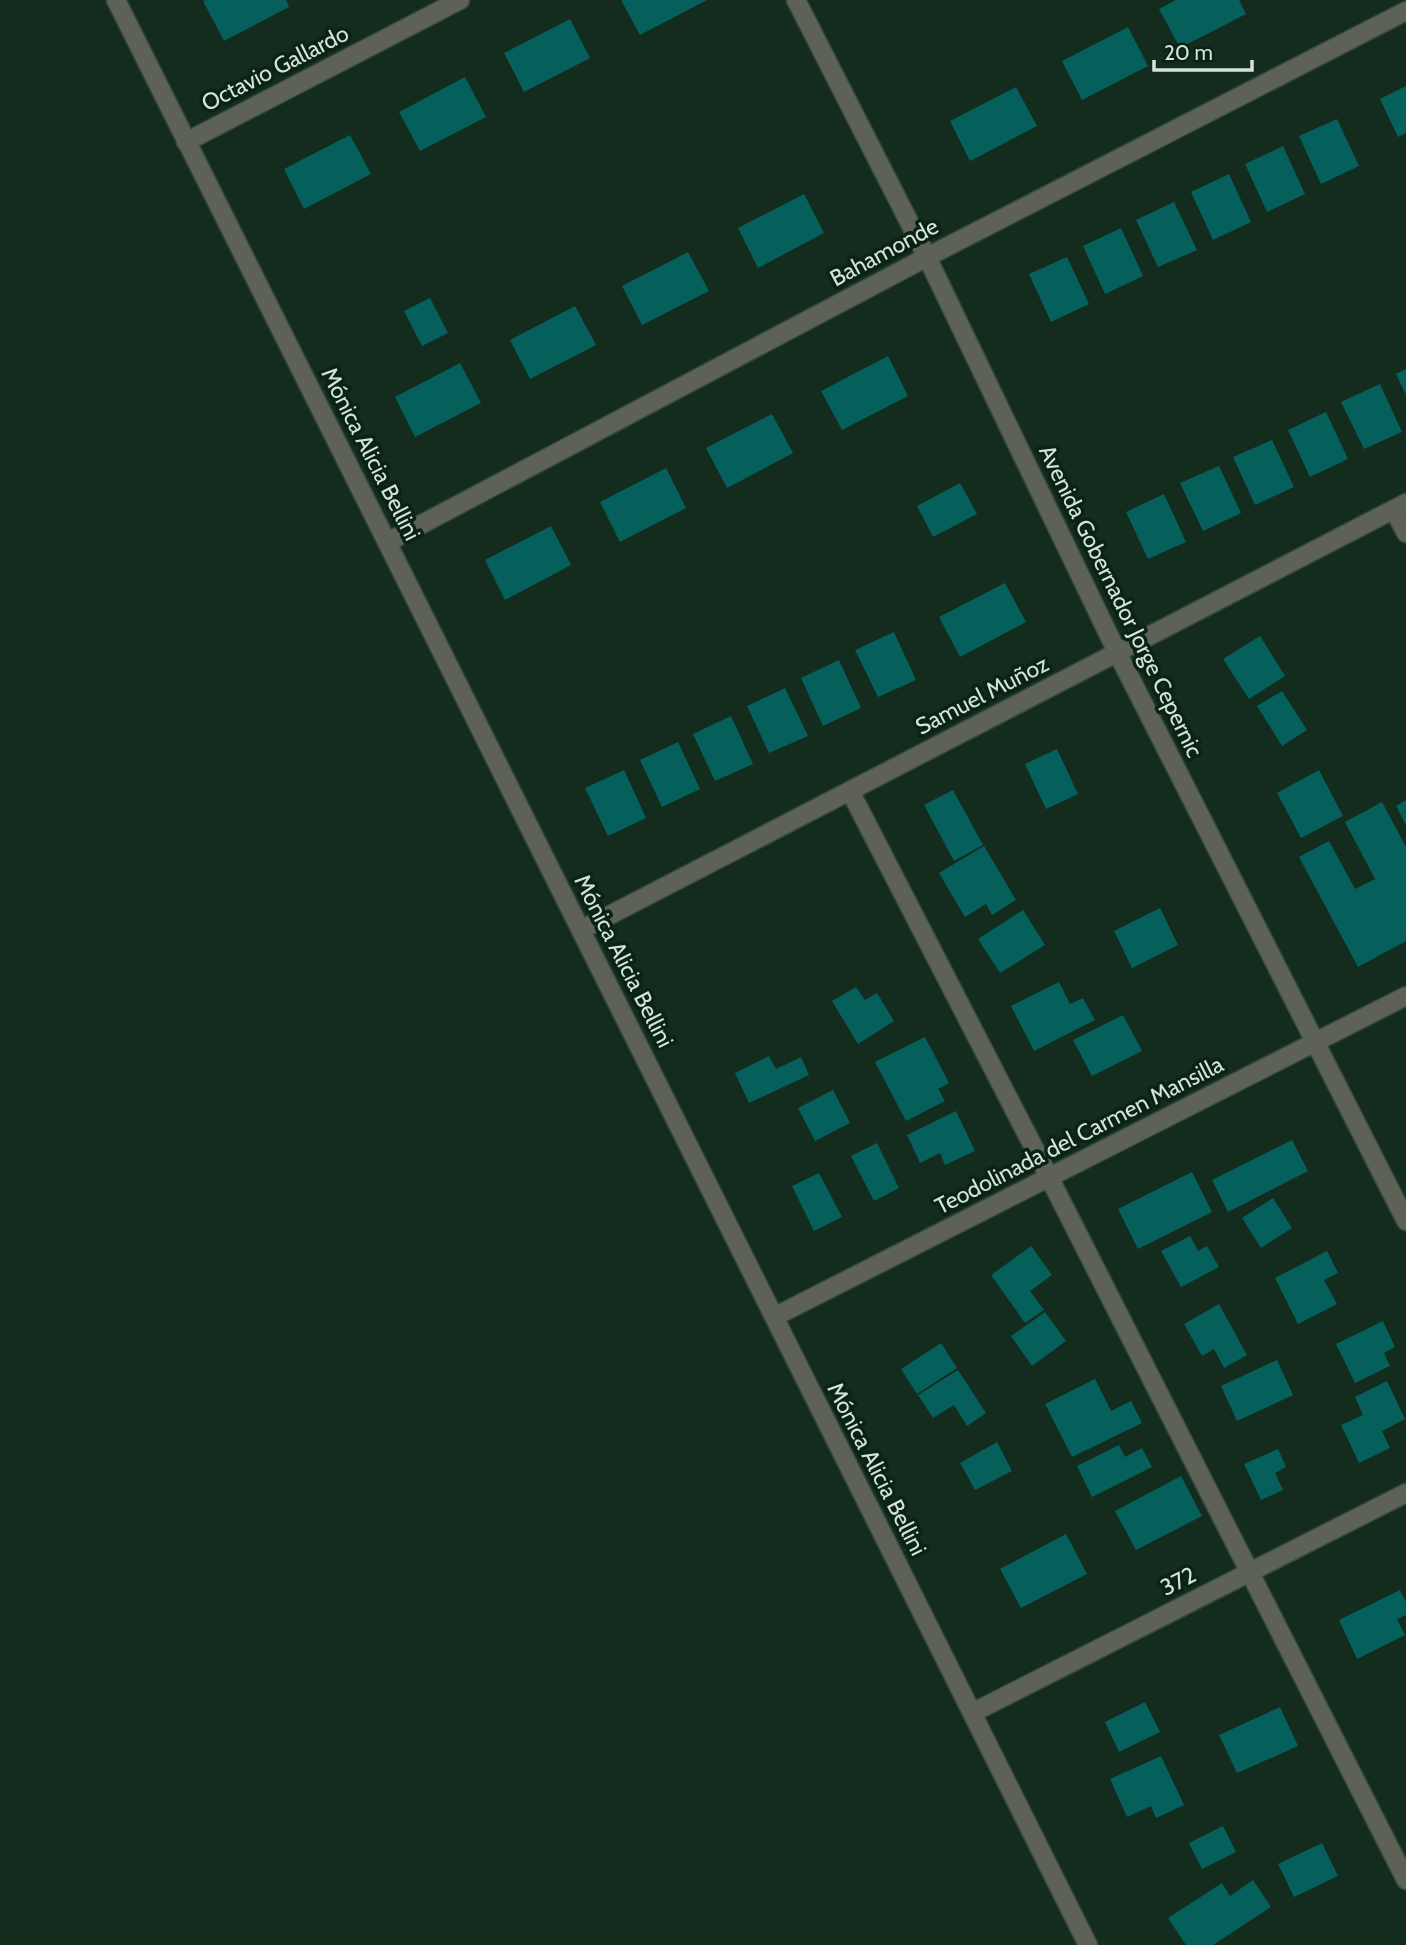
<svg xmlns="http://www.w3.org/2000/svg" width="1406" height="1945" font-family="Cabin,sans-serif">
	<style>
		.building { fill: #055f5b }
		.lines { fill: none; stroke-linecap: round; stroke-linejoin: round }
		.street-casing { stroke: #33493c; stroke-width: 21 }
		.street { stroke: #5e6156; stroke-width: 18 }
		.labels { text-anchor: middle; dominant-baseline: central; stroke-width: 7; stroke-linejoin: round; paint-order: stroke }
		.street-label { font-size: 23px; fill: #d5e4da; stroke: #0a2315 }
	</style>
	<rect width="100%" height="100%" fill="#142c1e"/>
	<path class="building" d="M206 0H286L289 7 224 41 203 1Z
		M621 0H707L640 35Z
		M1176 0H1239L1246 14 1180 48 1159 9Z
		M570 19 590 58 524 92 504 53Z
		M1128 27 1148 66 1082 100 1062 61Z
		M465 77 486 117 420 151 399 112Z
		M1406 86V133L1398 137 1380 99Z
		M1016 87 1037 126 970 161 950 121Z
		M1337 119 1359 166 1321 184 1299 136Z
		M350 135 371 174 304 209 284 169Z
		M1283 146 1305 194 1267 212 1245 164Z
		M1229 174 1251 222 1213 240 1191 192Z
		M804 194 824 233 758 268 738 228Z
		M1174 202 1197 250 1158 267 1136 220Z
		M1121 228 1143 276 1105 294 1083 246Z
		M688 252 709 291 642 325 622 286Z
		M1067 257 1089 304 1051 322 1029 274Z
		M430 298 448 333 422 346 404 311Z
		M575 306 596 345 530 379 510 340Z
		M888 356 908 396 842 430 821 391Z
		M460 363 481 403 415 437 395 397Z
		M1406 369V395L1396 374Z
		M1380 384 1402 432 1364 449 1341 402Z
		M1326 412 1348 459 1310 477 1288 430Z
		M772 414 793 453 727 488 706 448Z
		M1272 440 1294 487 1255 505 1233 457Z
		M1219 466 1241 513 1203 531 1180 483Z
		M666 468 686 508 620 542 600 502Z
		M960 483 977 514 933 537 917 506Z
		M1164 494 1186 542 1148 559 1126 512Z
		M551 526 571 565 505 600 485 560Z
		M1005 583 1026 622 960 657 939 617Z
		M894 632 916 680 878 697 855 650Z
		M1260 636 1285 676 1249 699 1223 659Z
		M839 660 861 708 823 726 801 678Z
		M785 688 808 736 769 753 747 706Z
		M1282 691 1307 730 1282 746 1257 706Z
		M731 716 753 764 715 781 693 734Z
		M678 742 700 789 662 807 640 760Z
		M1057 749 1078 794 1046 809 1025 764Z
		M624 770 646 818 608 836 585 788Z
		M1319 770 1343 816 1301 838 1277 793Z
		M953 790 983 845 954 861 924 805Z
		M1406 800V825L1396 806Z
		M1382 802 1406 847V941L1358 967 1299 857 1329 841 1355 889 1375 879 1345 822Z
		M984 846 1016 900 992 915 986 904 965 917 939 873Z
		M1160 908 1178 945 1132 968 1114 931Z
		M1023 910 1045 945 1000 973 978 939Z
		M1059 982 1070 1004 1083 998 1095 1020 1034 1051 1011 1006Z
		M856 987 865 1000 877 993 894 1021 858 1044 832 1001Z
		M1123 1015 1142 1051 1092 1076 1073 1040Z
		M925 1037 949 1083 938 1089 945 1101 906 1121 875 1062Z
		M769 1056 776 1069 801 1057 809 1075 749 1103 735 1073Z
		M833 1090 850 1123 815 1141 798 1108Z
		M956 1111 975 1151 945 1165 940 1153 920 1163 907 1135Z
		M1292 1140 1308 1171 1228 1212 1212 1180Z
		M877 1143 899 1188 874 1201 851 1156Z
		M1192 1172 1212 1212 1138 1249 1118 1209Z
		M819 1173 842 1217 814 1231 792 1186Z
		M1273 1198 1292 1228 1261 1248 1242 1218Z
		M1190 1236 1198 1251 1207 1246 1219 1267 1181 1287 1161 1251Z
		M1031 1246 1052 1275 1030 1291 1044 1310 1025 1323 991 1275Z
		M1327 1251 1338 1273 1324 1280 1337 1304 1298 1324 1275 1278Z
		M1219 1304 1247 1355 1224 1368 1214 1349 1202 1356 1184 1324Z
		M1045 1312 1066 1341 1032 1366 1011 1336Z
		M1383 1321 1395 1347 1384 1353 1390 1366 1355 1383 1336 1344Z
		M941 1343 957 1368 917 1394 901 1369Z
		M1277 1360 1293 1395 1237 1421 1221 1386Z
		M958 1370 986 1413 967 1426 954 1405 933 1418 918 1395Z
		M1095 1379 1111 1411 1131 1401 1142 1423 1072 1457 1045 1404Z
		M1387 1381 1405 1419 1382 1431 1390 1448 1359 1463 1341 1425 1363 1415 1355 1397Z
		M997 1442 1012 1471 975 1490 960 1463Z
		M1119 1445 1125 1457 1142 1448 1152 1467 1092 1497 1077 1466Z
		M1278 1449 1286 1467 1275 1473 1283 1490 1261 1500 1244 1464Z
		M1181 1476 1202 1516 1136 1550 1115 1511Z
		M1066 1534 1087 1574 1021 1608 1000 1569Z
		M1400 1590 1406 1602V1615L1397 1619 1405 1635 1357 1659 1339 1620Z
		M1145 1702 1160 1732 1119 1752 1105 1722Z
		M1280 1707 1298 1746 1237 1773 1219 1735Z
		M1161 1756 1184 1805 1156 1818 1151 1806 1127 1817 1110 1779Z
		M1223 1826 1236 1852 1202 1869 1189 1843Z
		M1322 1843 1338 1876 1294 1897 1278 1864Z
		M1253 1880 1271 1907 1213 1945H1186L1168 1918 1222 1883 1230 1896Z"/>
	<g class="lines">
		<defs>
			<path id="street" d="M116 0 1088 1945
				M796 0 927 257 1117 652 1406 1221
				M186 142 460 0
				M1394 510 1406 533
				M388 542 927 257 1406 11
				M850 791 1049 1177 1406 1880
				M581 930 1406 503
				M774 1317 1406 996
				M972 1713 1406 1493"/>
		</defs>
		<use href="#street" class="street-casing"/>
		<use href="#street" class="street"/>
	</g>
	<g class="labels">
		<g class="street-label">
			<text transform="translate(275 68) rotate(-27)">Octavio Gallardo</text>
			<text transform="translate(884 252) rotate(-28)">Bahamonde</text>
			<text transform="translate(371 454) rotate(63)">Mónica Alicia Bellini</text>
			<text transform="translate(1121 601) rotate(64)">Avenida Gobernador Jorge Cepernic</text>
			<text transform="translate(982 695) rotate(-27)">Samuel Muñoz</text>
			<text transform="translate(624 961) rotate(63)">Mónica Alicia Bellini</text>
			<text transform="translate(1079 1135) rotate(-27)">Teodolinada del Carmen Mansilla</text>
			<text transform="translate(877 1469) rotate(63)">Mónica Alicia Bellini</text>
			<text transform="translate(1178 1581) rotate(-27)">372</text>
		</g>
	</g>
	<path d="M1154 60v10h98v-10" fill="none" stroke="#d5e4da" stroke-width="3.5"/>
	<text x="1164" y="60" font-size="21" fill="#d5e4da" stroke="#0a2315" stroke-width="5" paint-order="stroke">20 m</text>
</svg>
